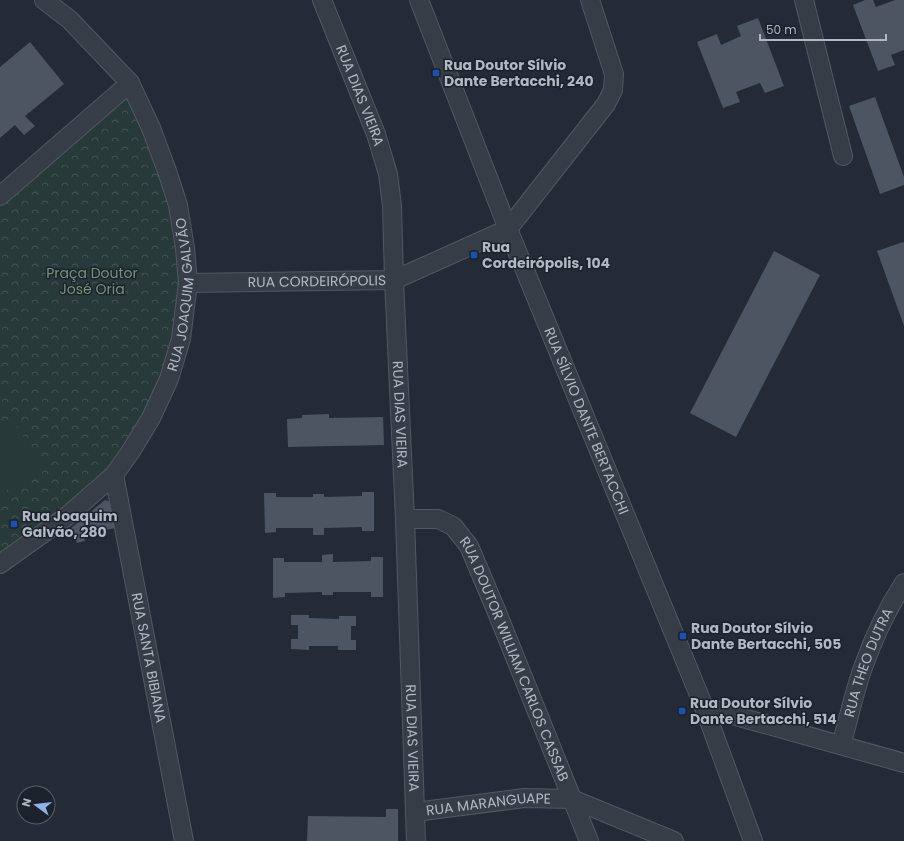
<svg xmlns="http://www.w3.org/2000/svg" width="904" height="841" font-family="Poppins,sans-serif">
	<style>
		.park { fill: url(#park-crowns) }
		.garden { fill: #283939 }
		.building { fill: #4c5561 }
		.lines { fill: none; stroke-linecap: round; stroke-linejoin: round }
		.minor-casing { stroke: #525861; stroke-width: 20 }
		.minor { stroke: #373d47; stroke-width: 18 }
		.transit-dot { fill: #1a4fb4; stroke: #1c222b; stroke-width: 1.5 }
		.labels { text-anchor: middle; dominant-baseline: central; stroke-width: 3; stroke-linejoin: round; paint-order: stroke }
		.poi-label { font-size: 14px; font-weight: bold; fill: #b2b8c3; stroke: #1c222b; text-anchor: start }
		.street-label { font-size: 14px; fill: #b2b8c3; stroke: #1c222b }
		.park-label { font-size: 14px; fill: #73967b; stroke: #1c222b }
	</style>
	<defs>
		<pattern id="park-crowns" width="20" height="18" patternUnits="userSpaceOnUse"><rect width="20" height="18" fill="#283939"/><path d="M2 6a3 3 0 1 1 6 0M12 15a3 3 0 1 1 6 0" fill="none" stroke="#455454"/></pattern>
	</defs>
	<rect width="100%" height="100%" fill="#242b36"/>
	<path class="park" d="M128 84 177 207 186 283 162 393 113 472 0 552V197Z"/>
	<path class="garden" d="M15 424 44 465 0 495V435Z"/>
	<path class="building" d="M865 0H873L876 7 895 0H904V50L891 55 895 65 878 71 853 5Z
		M758 18 784 86 765 93 760 83 736 92 740 102 723 108 697 42 717 34 721 45 741 36 737 26Z
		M30 42 64 84 25 116 35 126 24 135 15 125 0 138V67Z
		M875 97 904 177V185L880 194 849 106Z
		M903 242 904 243V326L877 251Z
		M774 251 820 275 736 437 690 413Z
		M329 414V418L383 417 384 445 288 447 287 419 302 418V415Z
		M362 492H374V531H362V527L324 528V535H313V528H276V532L265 533 264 493H276V497H313V494H324V497L362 496Z
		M105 500 111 502 116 528 83 534 85 541 77 543 71 528Z
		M333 554V562L371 561V557H383V597H371V592H333V595H322V592L285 593V597L273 598V558H284V562H322V555Z
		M291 615H309V618L339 619V616H356V626H351V640H356V650H338V646H309V650L291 649V639H298V625H291Z
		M386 809H398V841H307L308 816 386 817Z"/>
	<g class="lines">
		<defs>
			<g id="minor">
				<path id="s1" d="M322 0 376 134 388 174 392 206 394 280 405 519 416 841"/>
				<path id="s2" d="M419 0 508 229 704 707 753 841"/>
				<path d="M804 0 843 156"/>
				<path d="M0 196 130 83"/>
				<path id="s3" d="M188 283 394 280 508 229 606 104 613 90 614 74 590 0"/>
				<path id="s4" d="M114 475 184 841"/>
				<path id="s5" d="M405 519H438L453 526 469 546 496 610 589 841"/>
				<path id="s6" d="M0 564 66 517 114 475 131 451 151 418 169 379 181 339 188 283 185 248 178 205 167 171 151 128 130 83 70 20 44 0"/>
				<path d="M704 707 904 763"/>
				<path id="s7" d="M841 745C849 719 854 691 864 665 874 637 887 609 904 583"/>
				<path id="s8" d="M415 812 524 798 572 799 674 841"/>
			</g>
		</defs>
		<use href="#minor" class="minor-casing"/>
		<use href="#minor" class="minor"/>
	</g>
	<g class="transit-dot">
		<rect x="432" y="69" width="8" height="8" rx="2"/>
		<rect x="470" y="251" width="8" height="8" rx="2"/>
		<rect x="10" y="520" width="8" height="8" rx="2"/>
		<rect x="679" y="632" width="8" height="8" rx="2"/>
		<rect x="678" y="707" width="8" height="8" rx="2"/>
	</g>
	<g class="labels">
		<g class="poi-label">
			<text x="444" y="65">Rua Doutor Sílvio<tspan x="444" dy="16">Dante Bertacchi, 240</tspan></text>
			<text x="482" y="247">Rua<tspan x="482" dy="16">Cordeirópolis, 104</tspan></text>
			<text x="22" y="516">Rua Joaquim<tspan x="22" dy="16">Galvão, 280</tspan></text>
			<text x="691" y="628">Rua Doutor Sílvio<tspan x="691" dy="16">Dante Bertacchi, 505</tspan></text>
			<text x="690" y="703">Rua Doutor Sílvio<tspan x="690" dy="16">Dante Bertacchi, 514</tspan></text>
		</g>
		<g class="street-label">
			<text stroke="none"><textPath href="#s1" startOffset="103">RUA DIAS VIEIRA</textPath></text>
			<text stroke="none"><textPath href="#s3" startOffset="129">RUA CORDEIRÓPOLIS</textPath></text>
			<text stroke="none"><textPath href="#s6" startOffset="342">RUA JOAQUIM GALVÃO</textPath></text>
			<text stroke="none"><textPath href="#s1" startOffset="427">RUA DIAS VIEIRA</textPath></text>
			<text stroke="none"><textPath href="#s2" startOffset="453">RUA SÍLVIO DANTE BERTACCHI</textPath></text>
			<text stroke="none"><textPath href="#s4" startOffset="186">RUA SANTA BIBIANA</textPath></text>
			<text stroke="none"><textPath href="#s5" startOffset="197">RUA DOUTOR WILLIAM CARLOS CASSAB</textPath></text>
			<text stroke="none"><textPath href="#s7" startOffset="87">RUA THEO DUTRA</textPath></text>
			<text stroke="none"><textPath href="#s1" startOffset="751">RUA DIAS VIEIRA</textPath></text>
			<text stroke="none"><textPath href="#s8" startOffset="74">RUA MARANGUAPE</textPath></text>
		</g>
		<g class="park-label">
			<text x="92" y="273">Praça Doutor<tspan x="92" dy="16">José Oria</tspan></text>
		</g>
	</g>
	<g transform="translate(36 805) rotate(285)"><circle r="19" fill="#1c222b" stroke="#585e68"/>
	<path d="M0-3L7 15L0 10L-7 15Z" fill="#8fb2ea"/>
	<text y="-6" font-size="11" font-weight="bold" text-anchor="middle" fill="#b2b8c3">N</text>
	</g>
	<path d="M760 34v6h126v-6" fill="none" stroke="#b2b8c3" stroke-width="2"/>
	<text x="766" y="34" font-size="12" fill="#b2b8c3" stroke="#1c222b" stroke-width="3" paint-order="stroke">50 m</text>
</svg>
